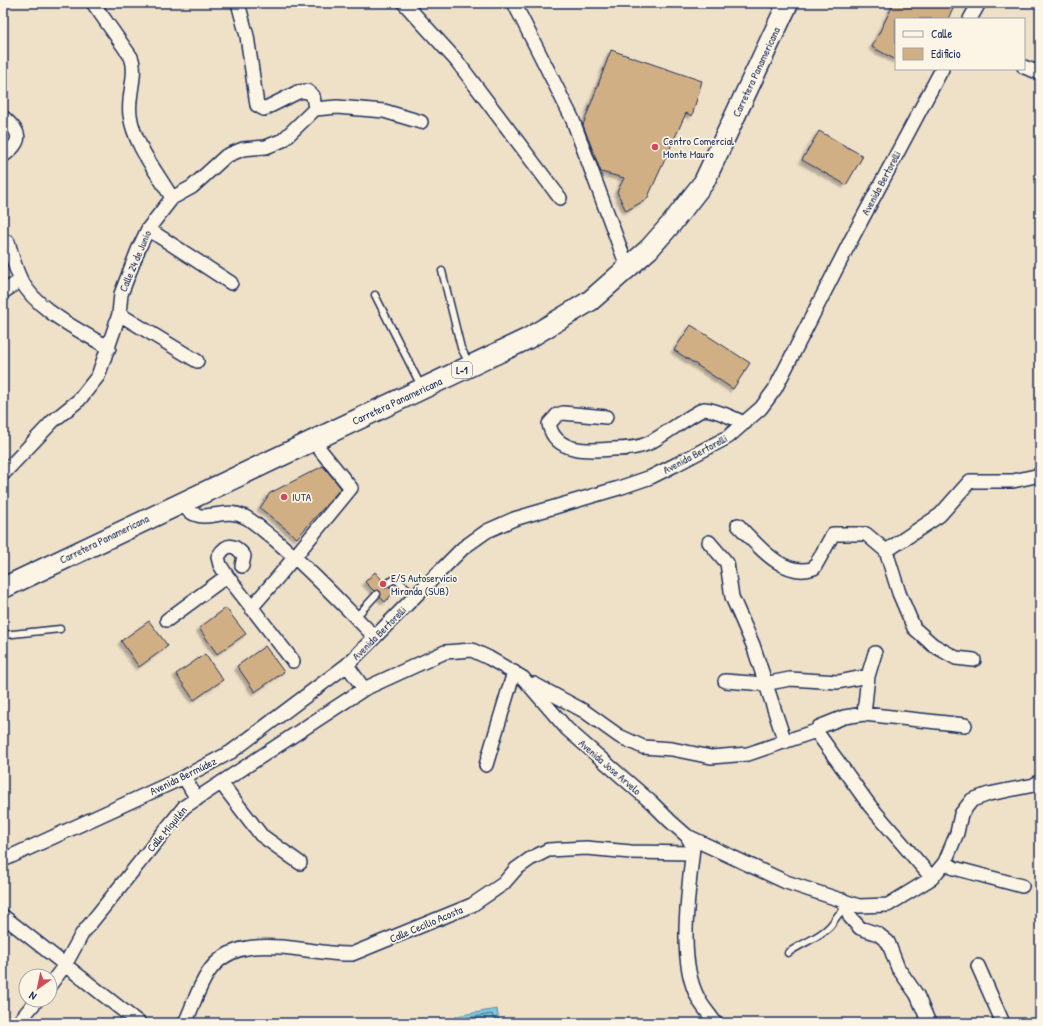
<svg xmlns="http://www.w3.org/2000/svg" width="1043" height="1026" font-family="'Patrick Hand',sans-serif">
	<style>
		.water { fill: #7dc7dd; stroke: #568aaa }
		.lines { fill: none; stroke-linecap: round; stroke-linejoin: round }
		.shore { stroke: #426c91; stroke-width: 1 }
		.building { fill: #d1af84; stroke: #1b2f5e; filter: url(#shadow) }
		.service-casing { stroke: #1b2f5e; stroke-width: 9 }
		.minor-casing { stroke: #1b2f5e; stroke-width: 16 }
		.primary-casing { stroke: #1b2f5e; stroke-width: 23 }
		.service { stroke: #fcf5e5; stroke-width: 6 }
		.minor { stroke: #fcf5e5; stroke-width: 13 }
		.primary { stroke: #fcf5e5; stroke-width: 20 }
		.poi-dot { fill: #d1495b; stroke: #fcf5e5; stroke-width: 1.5 }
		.labels { text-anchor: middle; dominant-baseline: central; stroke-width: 3.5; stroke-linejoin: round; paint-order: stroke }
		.shield { fill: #fcf5e5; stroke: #5e6a86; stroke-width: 1 }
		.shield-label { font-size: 10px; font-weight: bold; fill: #1b2f5e }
		.street-label { font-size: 11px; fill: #1b2f5e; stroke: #fcf5e5 }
		.poi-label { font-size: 11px; fill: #1b2f5e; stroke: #fcf5e5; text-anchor: start }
	</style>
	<defs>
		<filter id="shadow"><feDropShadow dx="-3" dy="3" stdDeviation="1" flood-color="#0004"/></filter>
	</defs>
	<rect width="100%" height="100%" fill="#efe0c8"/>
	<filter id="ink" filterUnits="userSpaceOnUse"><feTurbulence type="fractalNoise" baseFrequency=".025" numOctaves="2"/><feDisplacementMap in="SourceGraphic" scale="8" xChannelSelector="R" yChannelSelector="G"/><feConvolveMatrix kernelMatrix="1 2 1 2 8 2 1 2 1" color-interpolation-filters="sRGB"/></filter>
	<g filter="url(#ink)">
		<path class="water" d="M497 1009 499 1023H457L456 1016Z"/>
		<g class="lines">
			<path class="shore" d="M461 1023 462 1019 492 1014 495 1023"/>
		</g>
		<path class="building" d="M894 3H956L948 19H896V60L872 47Z
			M611 50 702 81 692 116 686 113 647 199 626 211 617 192 624 178 601 172 583 125Z
			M819 131 863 156 846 185 802 160Z
			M691 325 750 363 733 389 674 350Z
			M323 466 341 488 297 538 260 508 270 493Z
			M375 572 383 581 382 584 383 588 390 587 394 592 385 602 380 597V591H374L365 582Z
			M226 608 246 634 217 654 199 628Z
			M149 621 168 646 139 667 121 641Z
			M265 646 284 672 255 692 237 666Z
			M205 654 223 680 194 700 176 674Z"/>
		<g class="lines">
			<defs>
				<path id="service" d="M442 271 461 348 469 363
					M375 295 421 386
					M386 584 395 579 416 595
					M356 617 377 594
					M3 635 60 629
					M788 953C801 943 818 939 830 926 837 918 836 914 847 909"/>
				<path id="minor" d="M93 3 131 57C138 74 127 96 130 115 134 145 157 172 172 198
					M238 3 247 36 257 105 264 109 298 92 307 91 313 96 315 109
					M404 3 456 60 560 198
					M514 3 572 118 628 269
					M970 19 979 3
					M1024 67 1040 73
					M3 117C20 132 25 140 3 156
					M148 229 231 283
					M8 242C12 255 15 269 21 280 36 310 81 331 109 348
					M3 292 21 280
					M119 314 197 361
					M606 417 563 413 557 415 549 424C555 454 590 451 613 449 624 449 639 448 649 443 668 433 685 418 704 409 719 410 731 418 745 423
					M3 474 53 421 79 400 98 376 114 330 119 314 121 294 138 250 148 229 172 198 192 187 226 156 243 149 266 147 283 140 315 109 337 107 384 111 421 122
					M181 503C203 531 220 503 247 518 257 524 265 532 274 539 310 569 342 604 375 637
					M738 525C757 545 784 579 814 568L833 534H866L886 551 899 593 914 628 933 645 956 658 974 660
					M709 542 727 563 732 597 753 645 785 742
					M886 551 940 515 970 481H1013L1040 475
					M242 566 244 556C235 544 227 542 218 557L220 565 227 576 293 661
					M251 608 278 577 351 488 313 441
					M167 620 227 576
					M347 665 364 689
					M725 681 764 684 790 679 838 682 868 676
					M534 684 584 711 619 736 643 747 672 749 711 757 748 754 816 731 819 727 844 717 864 714 965 725
					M864 714 868 676 875 653
					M816 731 870 806 932 878
					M486 765 514 672
					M184 777 197 799
					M221 783 261 835 300 863
					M687 836 786 882 859 906 888 905 932 878 945 862 957 833 961 814 972 800 989 794 1034 785 1040 781
					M3 860 184 777 231 752 347 665 463 548 487 531 514 519 619 488 651 477 677 464 728 437 761 408 775 389 852 238 942 69
					M945 862 954 868 1022 886
					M843 900 850 917 860 928 878 934 888 942 898 968 917 995 929 1023
					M3 916 139 1023
					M978 966 1003 1023
					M50 985 65 965 82 934 184 807 364 689 445 652 472 650 489 658 523 678 567 729 652 803 670 821 687 836 693 847C689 891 677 959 698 998 702 1007 710 1014 715 1023
					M18 1023 37 1000
					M185 1023C193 1006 198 988 208 973 238 926 309 956 352 954L472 905 503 884 516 869 530 859 548 850 586 848 631 852 692 853"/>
				<path id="primary" d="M3 588 527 339 590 301 649 249 672 223 704 182 788 3"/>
			</defs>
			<use href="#service" class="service-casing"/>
			<use href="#minor" class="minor-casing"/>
			<use href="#primary" class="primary-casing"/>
			<use href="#service" class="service"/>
			<use href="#minor" class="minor"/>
			<use href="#primary" class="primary"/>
		</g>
	</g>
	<g class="poi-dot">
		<circle cx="655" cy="147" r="4"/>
		<circle cx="284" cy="497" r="4"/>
		<circle cx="383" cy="584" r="4"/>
	</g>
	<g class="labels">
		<rect class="shield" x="452" y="362" width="20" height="16" rx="3"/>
		<g class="shield-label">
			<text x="462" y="370">L-1</text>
		</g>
		<g class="street-label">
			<text transform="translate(756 72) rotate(-65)">Carretera Panamericana</text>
			<text transform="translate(881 183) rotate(-62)">Avenida Bertorelli</text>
			<text transform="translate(135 261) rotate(-67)">Calle 24 de Junio</text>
			<text transform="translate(397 401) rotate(-25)">Carretera Panamericana</text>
			<text transform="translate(695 454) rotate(-28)">Avenida Bertorelli</text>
			<text transform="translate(104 539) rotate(-26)">Carretera Panamericana</text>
			<text transform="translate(379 633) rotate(-45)">Avenida Bertorelli</text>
			<text transform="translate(610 767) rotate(41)">Avenida Jose Arvelo</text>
			<text transform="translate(183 776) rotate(-26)">Avenida Bermúdez</text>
			<text transform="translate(167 829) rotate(-50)">Calle Miquilén</text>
			<text transform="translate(426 924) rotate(-23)">Calle Cecilio Acosta</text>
		</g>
		<g class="poi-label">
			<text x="663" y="141">Centro Comercial<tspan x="663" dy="13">Monte Mauro</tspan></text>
			<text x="292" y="497">IUTA</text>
			<text x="391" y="578">E/S Autoservicio<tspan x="391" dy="13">Miranda (SUB)</tspan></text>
		</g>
	</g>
	<rect width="1043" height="1026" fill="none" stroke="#fcf5e5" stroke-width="16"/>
	<rect x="8" y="8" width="1027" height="1010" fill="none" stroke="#1b2f5e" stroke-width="1.5" filter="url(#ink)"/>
	<rect x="895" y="18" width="130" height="52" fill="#fcf5e5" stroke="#a2a6af"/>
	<rect x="903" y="31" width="20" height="6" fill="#fcf5e5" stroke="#a2a6af"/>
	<text x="931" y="38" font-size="12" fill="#1b2f5e">Calle</text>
	<rect x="903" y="48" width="20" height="12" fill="#d1af84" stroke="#a2a6af"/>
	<text x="931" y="58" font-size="12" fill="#1b2f5e">Edificio</text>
	<g transform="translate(38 988) rotate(213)"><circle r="19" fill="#fcf5e5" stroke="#a2a6af"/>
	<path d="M0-3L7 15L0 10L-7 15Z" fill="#d1495b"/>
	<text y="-6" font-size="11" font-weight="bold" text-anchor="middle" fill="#1b2f5e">N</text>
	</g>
</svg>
